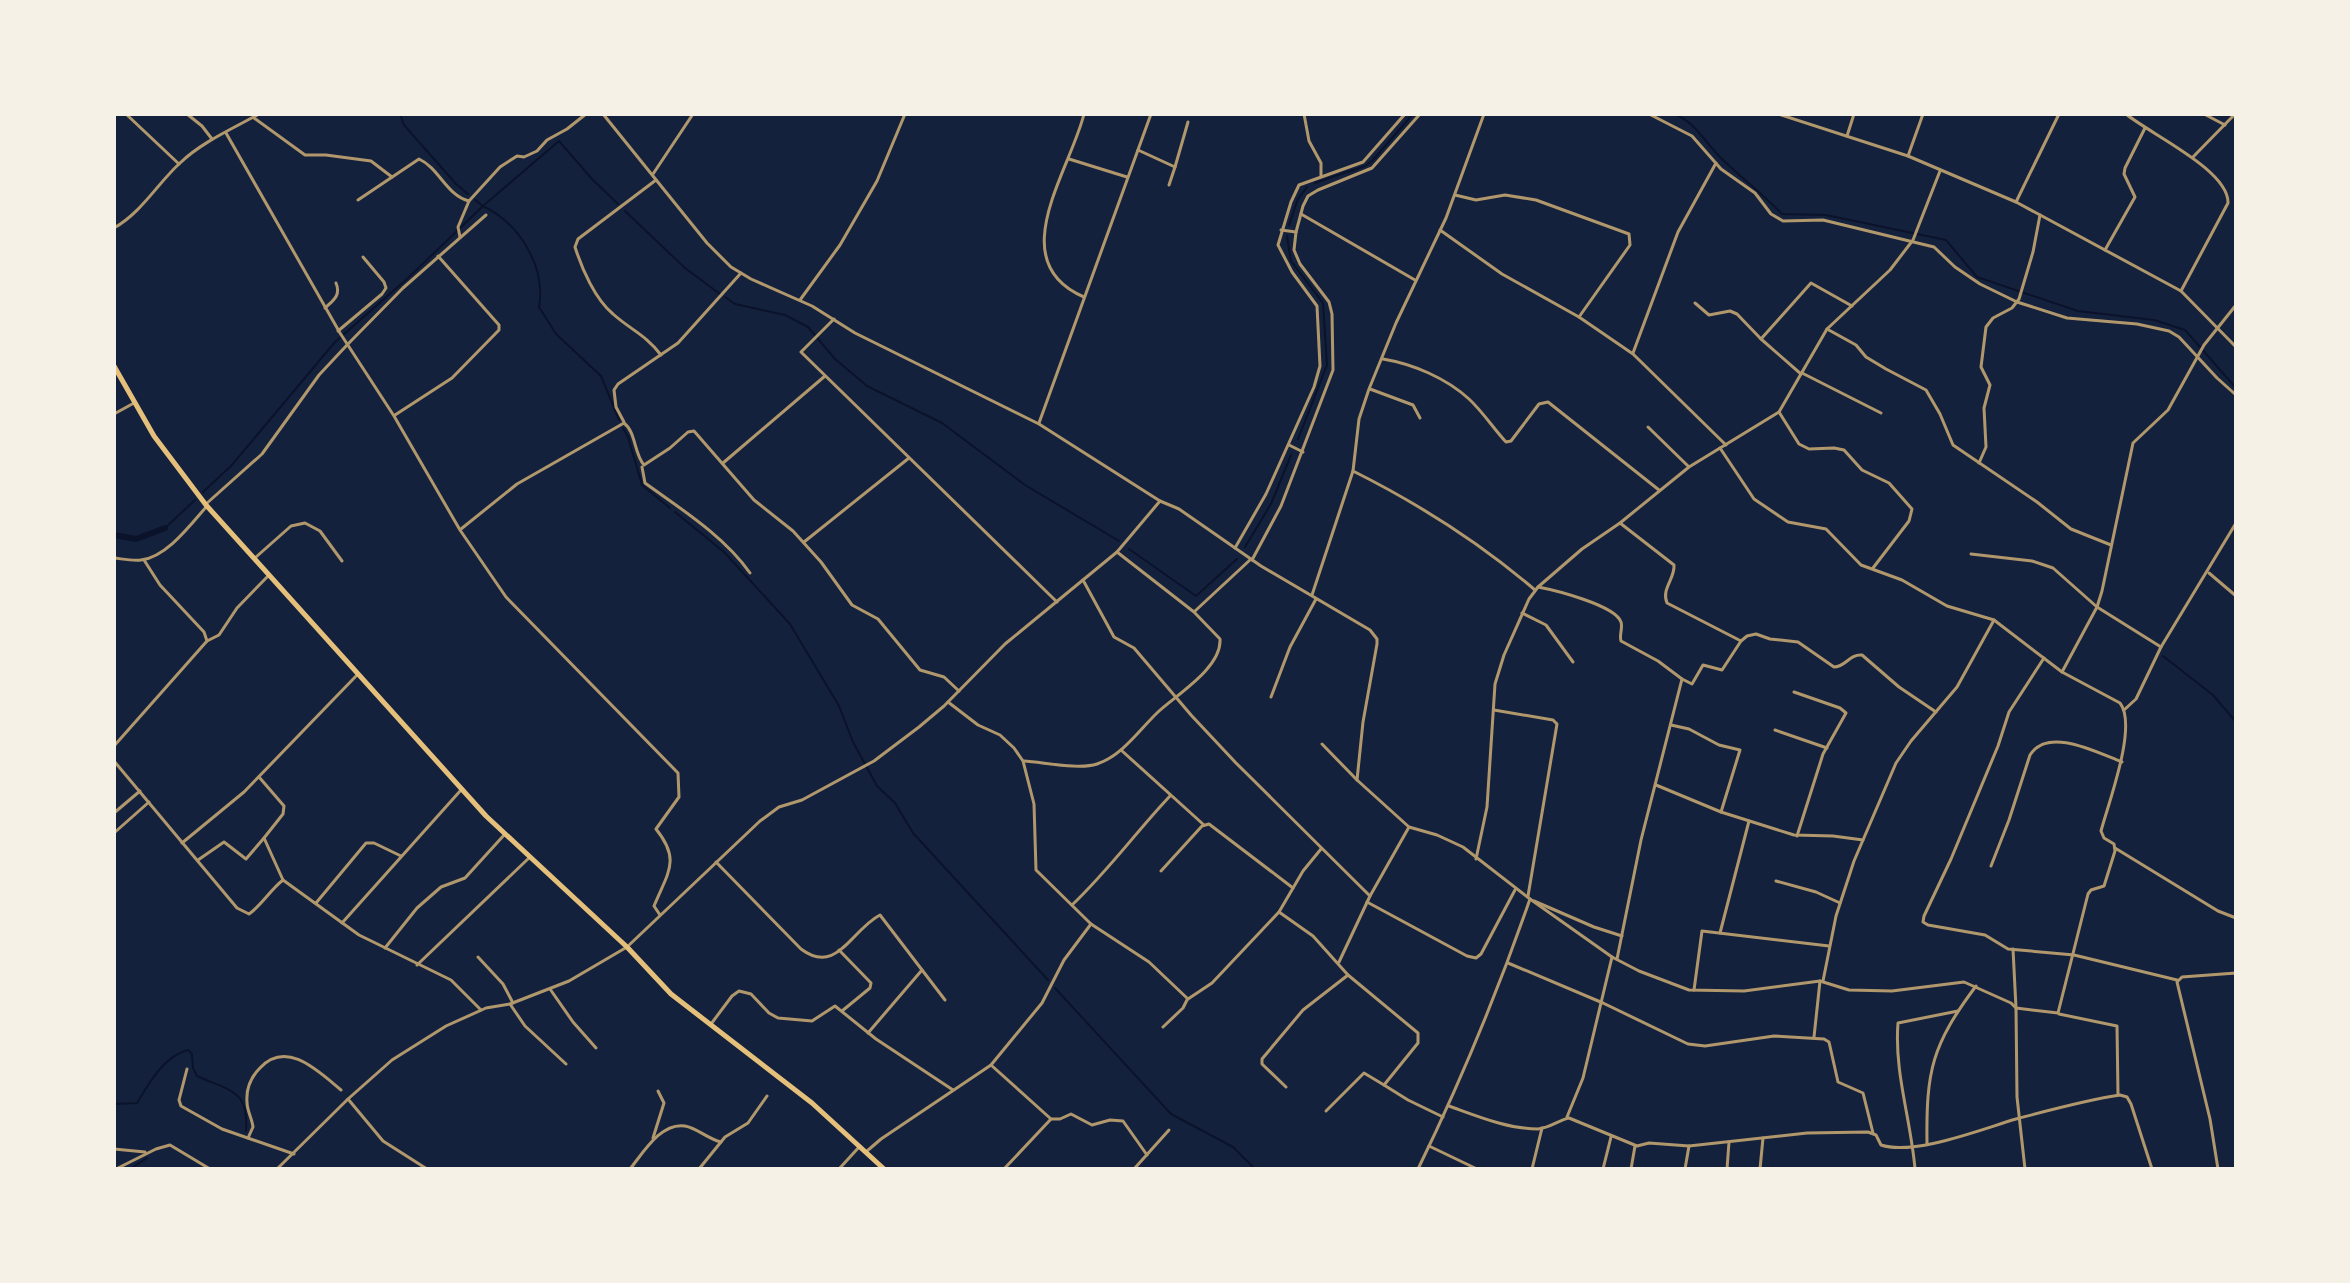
<svg xmlns="http://www.w3.org/2000/svg" width="2350" height="1283" font-family="'Roboto Condensed',sans-serif">
<style>
.lines{fill:none;stroke-linecap:round;stroke-linejoin:round}
.stream{stroke:#0b132b;stroke-width:2}
.canal{stroke:#0b132b;stroke-width:6}
.minor{stroke:#b1986c;stroke-width:3}
.tertiary{stroke:#b1986c;stroke-width:3}
.trunk{stroke:#e5c07b;stroke-width:5}
</style>
<rect width="100%" height="100%" fill="#14213d"/>
<g class="lines">
<g class="stream">
<polyline points="400,114 404,125 456,184 468,194"/>
<path d="M1674,114C1694,121 1705,142 1720,157C1740,177 1763,194 1782,214L1826,215L1946,240L1977,277L2078,311L2154,320L2185,330L2236,388"/>
<polyline points="1315,183 1365,166 1373,160 1413,114"/>
<polyline points="475,200 483,206 559,141 592,179 618,204"/>
<polyline points="625,211 685,268 720,294"/>
<polyline points="1289,225 1298,199 1307,187"/>
<polyline points="1287,236 1291,261 1323,303 1327,365 1298,439"/>
<polyline points="725,297 735,304 785,315 808,327 835,359 867,386 942,423 1025,485 1119,541"/>
<polyline points="623,428 628,437 642,485 670,508"/>
<path d="M203,492L231,466L335,342L408,278L483,206C520,224 546,267 539,307L556,334L601,376L619,420"/>
<polyline points="675,512 724,552 790,624 839,706 853,742 877,786 895,803 913,833 1048,980"/>
<polyline points="165,528 195,500"/>
<polyline points="1245,547 1271,504 1291,455"/>
<polyline points="1129,549 1196,596 1237,559"/>
<polyline points="2163,656 2213,695 2236,722"/>
<polyline points="1055,988 1171,1114 1233,1147 1255,1169"/>
<path d="M114,1104L137,1103C149,1083 165,1055 188,1050L192,1054L193,1068L197,1076C228,1091 249,1088 246,1131"/>
<polyline points="130,1169 147,1158"/>
</g>
<polyline class="canal" points="114,535 136,539 165,528"/>
<g class="minor">
<polyline points="126,114 179,164"/>
<polyline points="187,114 202,126 212,139"/>
<polyline points="603,114 707,243 731,267 751,279 812,306 855,333 1039,424 1160,501"/>
<polyline points="1304,114 1309,141 1321,163 1321,176"/>
<polyline points="1649,114 1692,136 1721,169 1755,193 1771,214 1783,221 1823,220 1934,247 1955,267 1980,284 2017,302 2067,318 2137,324 2169,331 2179,337 2217,378 2236,395"/>
<path d="M2126,114C2150,134 2229,170 2228,203L2181,291"/>
<polyline points="2204,114 2225,125"/>
<polyline points="254,118 305,155 326,155 371,161 392,177"/>
<path d="M226,133L340,333L394,416L460,530L506,597L678,773L679,797L656,829C681,860 668,872 654,906L660,915"/>
<polyline points="1847,136 1854,114"/>
<polyline points="1138,150 1175,167 1188,122"/>
<polyline points="1908,156 1923,114"/>
<polyline points="2193,157 2235,114"/>
<polyline points="1069,159 1127,177"/>
<polyline points="653,174 693,114"/>
<path d="M656,180L578,239L575,247C582,269 595,299 613,314C631,330 646,335 661,355"/>
<polyline points="1169,185 1175,167"/>
<polyline points="1455,195 1476,200 1505,195 1536,200 1629,234 1630,245 1579,317"/>
<path d="M358,200L419,159C439,168 447,196 469,201L500,167L517,156L524,157L537,151L547,140L567,129L586,114"/>
<polyline points="2016,202 2059,114"/>
<polyline points="1301,214 1415,280"/>
<path d="M114,228C142,212 157,184 180,163C202,142 232,129 259,114"/>
<polyline points="1281,230 1296,232"/>
<polyline points="1440,230 1502,274 1579,317 1633,354 1726,445"/>
<polyline points="460,237 458,227 469,201"/>
<polyline points="2105,250 2135,197 2124,174 2125,168 2145,128"/>
<path d="M1084,297C1002,262 1070,171 1084,114"/>
<polyline points="800,300 840,245 877,181 905,114"/>
<polyline points="1695,303 1709,315 1730,311 1737,314 1761,339 1801,374"/>
<path d="M325,308C334,300 341,295 336,283"/>
<polyline points="834,319 801,352 1057,602"/>
<polyline points="1827,329 1856,345 1866,357 1886,369 1926,390 1940,414 1953,445 2037,502 2071,529 2111,545"/>
<polyline points="338,331 382,294 386,288 384,282 363,257"/>
<polyline points="1761,339 1811,283 1852,306"/>
<polyline points="1633,353 1678,232 1716,163"/>
<path d="M1383,359C1413,364 1446,378 1469,399C1483,412 1493,428 1506,442L1511,441L1539,404L1548,402L1659,490"/>
<polyline points="1802,373 1881,413"/>
<polyline points="1370,389 1413,405 1420,418"/>
<polyline points="1779,412 1799,444 1809,449 1834,448 1844,450 1862,470 1889,483 1912,509 1909,521 1873,568"/>
<polyline points="114,414 134,403"/>
<polyline points="395,415 452,378 499,330 499,325 438,256"/>
<polyline points="624,422 616,407 614,390 618,384 678,343 741,273"/>
<polyline points="1039,423 1151,114"/>
<polyline points="1648,427 1688,466"/>
<polyline points="1289,445 1303,452"/>
<polyline points="1720,448 1754,499 1788,522 1826,529 1861,565 1902,580 1947,606 1994,620 1957,687 1911,741 1896,763 1854,861 1836,916 1823,981"/>
<polyline points="723,463 825,376"/>
<polyline points="1979,463 1986,447 1984,408 1990,385 1981,367 1986,327 1993,318 2012,308 2019,299 2033,252 2040,215"/>
<path d="M642,467L645,483C681,509 724,536 750,573"/>
<path d="M1353,471C1419,504 1479,542 1535,590"/>
<polyline points="206,504 262,454 319,375 347,345 403,288 486,215"/>
<path d="M1620,523L1674,565C1675,579 1661,589 1667,603L1741,641"/>
<path d="M461,529L517,484L624,423C636,432 634,454 644,465L670,448L688,432L694,431L754,500L793,531L821,562L852,605L878,619L920,670L944,677L959,691"/>
<polyline points="804,542 909,458"/>
<polyline points="1235,548 1266,494 1314,387 1320,366 1317,306 1292,272 1278,245 1291,202 1299,185 1363,162 1405,114"/>
<polyline points="1971,554 2032,561 2053,568 2097,607 2161,647"/>
<polyline points="256,557 291,526 305,523 320,531 342,561"/>
<path d="M114,558C123,559 132,561 141,560C167,557 191,524 207,506"/>
<polyline points="1252,560 1281,506 1333,370 1332,314 1329,302 1300,264 1294,250 1296,232 1303,206 1308,196 1318,190 1372,168 1420,114"/>
<polyline points="2209,573 2236,596"/>
<polyline points="1083,580 1114,637 1134,648 1191,715 1236,763 1370,896"/>
<path d="M1538,587C1554,590 1615,605 1621,622C1623,628 1619,635 1621,641L1658,661L1682,679L1641,840L1617,959"/>
<polyline points="1312,595 1353,471 1359,419 1369,389 1396,323 1446,218 1484,114"/>
<polyline points="1195,611 1251,559"/>
<polyline points="1522,613 1546,625 1573,662"/>
<path d="M1994,620L2062,672L2120,703C2138,726 2108,804 2101,831L2104,838L2114,844L2115,851L2104,886L2091,890L2088,894L2058,1013L2016,1008L2013,949"/>
<polyline points="207,641 219,635 237,608 269,575"/>
<polyline points="2044,658 2009,712 1998,746 1951,859 1924,916 1923,922 1928,925 1985,935 2008,949 2074,955 2177,980"/>
<polyline points="2062,672 2097,607 2102,591 2133,443 2168,410 2204,345 2236,305"/>
<path d="M1682,679L1692,684L1703,665L1722,670L1741,641L1747,636L1756,634L1770,639L1798,642L1834,667C1846,667 1849,654 1862,655L1899,687L1936,712"/>
<polyline points="1794,692 1840,708 1846,713 1823,754 1797,836"/>
<polyline points="1271,697 1290,647 1316,599"/>
<polyline points="948,702 978,725 1000,735 1014,748 1023,761 1034,804 1036,870 1091,924 1149,962 1188,999 1212,983 1279,912 1313,936 1348,975 1418,1033 1418,1043 1384,1085 1408,1100 1443,1117"/>
<polyline points="1494,710 1553,720 1557,724 1528,896"/>
<polyline points="2124,710 2136,699 2161,647 2236,523"/>
<polyline points="1671,725 1689,729 1719,745 1740,750 1721,812"/>
<polyline points="1775,730 1827,748"/>
<polyline points="1322,744 1357,780"/>
<polyline points="114,746 207,641 204,632 160,585 144,560"/>
<polyline points="1121,750 1204,825"/>
<path d="M114,761L237,908L249,914C263,904 270,890 283,880L359,935L451,980L481,1010"/>
<path d="M1024,761C1043,762 1079,770 1097,764C1123,755 1139,730 1158,712C1176,695 1222,668 1220,639L1194,612L1117,552"/>
<polyline points="259,777 284,806 283,814 264,838 283,880"/>
<polyline points="1656,785 1721,812 1794,835 1833,836 1863,840"/>
<polyline points="114,813 140,791"/>
<polyline points="114,833 149,802"/>
<polyline points="182,843 244,792 358,674"/>
<polyline points="2115,848 2218,911 2236,918"/>
<polyline points="1476,859 1487,807 1495,684 1504,655 1529,599 1538,587 1582,549 1620,523 1689,467 1779,412 1827,329 1890,270 1913,240 1940,171"/>
<polyline points="198,860 224,842 246,859 264,838"/>
<path d="M716,862L801,949C837,976 851,930 880,915L945,1000"/>
<path d="M1991,866L2009,820L2030,755C2048,726 2098,753 2122,762"/>
<polyline points="1161,871 1202,826 1209,824 1293,888"/>
<polyline points="1776,881 1816,892 1840,903"/>
<polyline points="1530,899 1612,957 1639,971 1689,990 1744,991 1820,981 1849,990 1892,991 1964,982 2011,1003 2016,1008 2017,1097 2025,1169"/>
<polyline points="1534,901 1594,927 1622,936"/>
<polyline points="1367,902 1467,956 1476,958 1481,954 1515,890"/>
<polyline points="316,903 366,843 374,843 401,856"/>
<path d="M1072,905C1108,871 1136,832 1170,796"/>
<polyline points="1279,912 1303,871 1321,849"/>
<polyline points="342,923 461,790"/>
<polyline points="1720,933 1749,821"/>
<polyline points="385,948 417,908 441,887 465,878 505,834"/>
<polyline points="839,950 871,983 870,988 842,1011"/>
<polyline points="478,957 503,984 513,1003"/>
<polyline points="1339,962 1370,896 1409,827"/>
<polyline points="1508,963 1603,1003 1688,1044 1705,1046 1774,1036 1824,1039 1829,1042 1838,1082 1863,1093 1873,1133"/>
<polyline points="417,965 530,857"/>
<polyline points="550,989 573,1022 596,1048"/>
<polyline points="1694,990 1702,931 1829,946"/>
<polyline points="510,1004 525,1026 566,1064"/>
<polyline points="2059,1014 2117,1026 2118,1095"/>
<polyline points="711,1024 732,996 739,991 751,994 769,1013 778,1018 812,1021 835,1006 876,1039 953,1090"/>
<polyline points="1163,1027 1183,1008 1187,1000"/>
<polyline points="868,1033 922,970"/>
<polyline points="1814,1037 1820,981"/>
<polyline points="991,1065 1051,1119 1060,1119 1071,1114 1092,1125 1110,1120 1123,1121 1147,1155"/>
<polyline points="187,1069 179,1100 181,1106 222,1129 294,1154"/>
<polyline points="1286,1087 1262,1064 1262,1059 1303,1010 1348,975"/>
<path d="M1449,1106C1477,1116 1508,1129 1538,1129C1550,1128 1559,1120 1569,1118L1637,1146L1649,1143L1689,1146L1807,1133L1868,1132L1876,1135L1881,1145C1914,1156 1982,1129 2016,1119C2050,1110 2086,1100 2120,1095L2127,1097L2131,1104L2152,1169"/>
<polyline points="1326,1111 1364,1073 1384,1085"/>
<polyline points="1567,1117 1583,1078 1612,957"/>
<path d="M248,1138L253,1127C252,1118 247,1111 247,1102C246,1089 251,1077 260,1068C287,1039 319,1072 341,1090"/>
<polyline points="653,1138 664,1103 658,1091"/>
<path d="M1927,1144C1926,1070 1932,1045 1976,986"/>
<polyline points="1429,1146 1477,1169"/>
<polyline points="114,1149 145,1152"/>
<polyline points="867,1151 881,1139 991,1065 1042,1003 1064,960 1091,924"/>
<polyline points="116,1169 156,1149 170,1145 210,1169"/>
<polyline points="277,1169 348,1099"/>
<path d="M630,1169C643,1153 661,1122 685,1126C697,1128 708,1139 721,1142"/>
<polyline points="699,1169 725,1137 748,1123 767,1096"/>
<polyline points="839,1169 860,1146"/>
<polyline points="1004,1169 1051,1119"/>
<polyline points="1134,1169 1169,1130"/>
<polyline points="1532,1169 1542,1128"/>
<polyline points="1603,1169 1611,1137"/>
<polyline points="1631,1169 1635,1146"/>
<polyline points="1685,1169 1689,1146"/>
<polyline points="1727,1169 1729,1142"/>
<polyline points="1760,1169 1763,1138"/>
<path d="M1915,1169C1911,1120 1894,1072 1898,1023L1958,1011"/>
<polyline points="2218,1169 2210,1119 2177,982 2182,977 2236,973"/>
</g>
<g class="tertiary">
<polyline points="1778,114 1908,156 2016,202 2181,291 2236,347"/>
<path d="M427,1169L383,1141L348,1099L392,1060L446,1026L486,1008L510,1004L569,981L627,947L760,821L779,807L802,800L874,761L919,727L944,706L1005,644L1117,552L1160,501L1179,509L1261,566L1370,630L1377,639V644L1363,722L1357,780L1409,827L1437,835L1463,847L1530,899C1498,991 1461,1081 1418,1169"/>
</g>
<polyline class="trunk" points="114,366 154,436 206,505 486,816 627,947 671,994 812,1103 884,1169"/>
</g>
<rect width="2350" height="1283" fill="none" stroke="#f6f1e7" stroke-width="232"/>
</svg>
